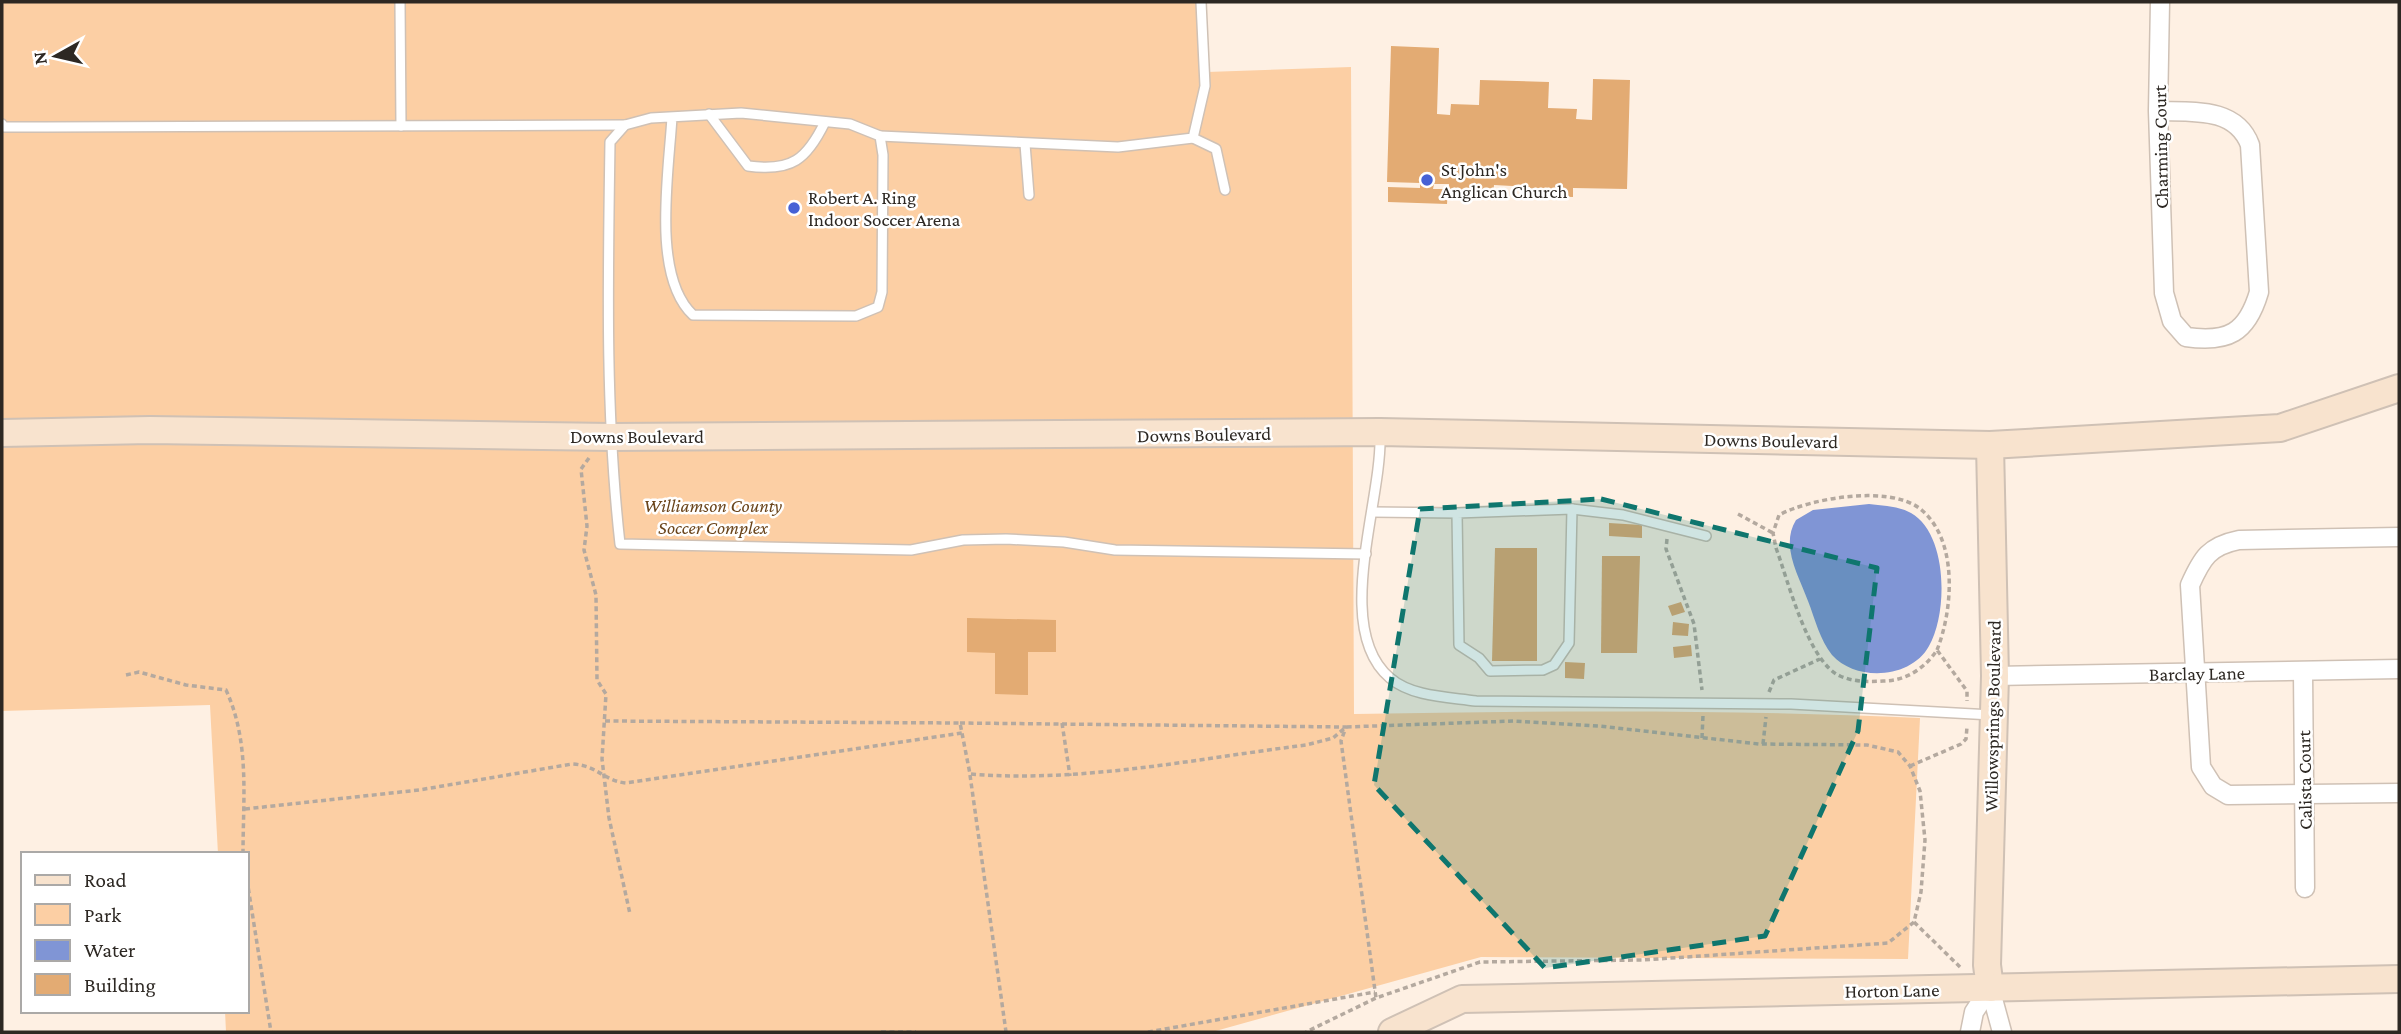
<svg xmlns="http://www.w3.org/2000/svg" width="2401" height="1034" font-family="'Crimson Pro',serif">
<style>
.green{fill:#fccfa4}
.water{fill:#8095d5}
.building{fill:#e3ab73}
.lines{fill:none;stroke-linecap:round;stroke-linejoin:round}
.lane-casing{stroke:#cfc1b5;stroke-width:12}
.street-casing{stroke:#cfc1b5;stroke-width:21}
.secondary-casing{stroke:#cfc1b5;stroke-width:30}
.path{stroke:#b4a99f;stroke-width:3.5;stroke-dasharray:5 3.5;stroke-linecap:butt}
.lane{stroke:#fff;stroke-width:9}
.street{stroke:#fff;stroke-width:18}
.secondary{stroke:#f8e3ce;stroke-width:26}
.marked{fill:#0f766e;fill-opacity:0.2;stroke:#0f766e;stroke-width:5;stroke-dasharray:14 9;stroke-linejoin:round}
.poi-dot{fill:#4661d5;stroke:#fff;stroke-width:2.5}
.labels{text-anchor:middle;stroke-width:5;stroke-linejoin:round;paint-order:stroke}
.street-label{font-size:19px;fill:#2d2823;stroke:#fff}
.poi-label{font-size:19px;fill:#2d2823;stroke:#fff;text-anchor:start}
.park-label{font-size:19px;font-style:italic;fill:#6a441a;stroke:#fff}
</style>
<rect width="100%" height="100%" fill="#fef0e3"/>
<path class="green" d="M2,2H1205L1207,72L1351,67L1354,714C1543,711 1731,709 1920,718L1908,959L1481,957L1212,1032H226L225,1011H247V854H218L210,705L2,711Z"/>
<path class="water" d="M1869,504C1883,506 1899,506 1911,513C1948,534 1948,613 1929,646C1911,679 1856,682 1832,655C1820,640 1815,619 1808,601C1799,576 1780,546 1796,520L1813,510Z"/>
<g class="building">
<polygon points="1391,46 1439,48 1437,114 1450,115 1451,104 1479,105 1480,80 1549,82 1548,108 1577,109 1576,119 1592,120 1593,79 1630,80 1627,189 1573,188 1573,197 1530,196 1530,187 1494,185 1493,195 1449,193 1449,184 1434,184 1433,189 1448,189 1447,204 1388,202 1388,187 1420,188 1420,183 1387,182"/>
<polygon points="1609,523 1642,525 1642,538 1609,536"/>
<polygon points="1495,548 1537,548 1537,661 1492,661"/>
<polygon points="1602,556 1640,556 1637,653 1601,653"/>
<polygon points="1681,602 1685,612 1672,616 1668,606"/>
<polygon points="967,618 1056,620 1056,652 1028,652 1028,695 995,694 995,653 967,652"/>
<polygon points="1673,622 1689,624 1688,636 1672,635"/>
<polygon points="1691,645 1692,656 1674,658 1673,647"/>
<polygon points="1565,662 1585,663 1584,679 1565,678"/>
</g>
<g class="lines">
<defs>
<g id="lane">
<polyline points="400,2 401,126"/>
<path d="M709,114L748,166C792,172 807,159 825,122"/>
<path d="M672,117C669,171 651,276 693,315L856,316L878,307L882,292L883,155L880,136L850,124L741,113L651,118L625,125L610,142C608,276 605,410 620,544L911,550L963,540L1006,539L1064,542L1115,550L1366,554"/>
<polyline points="2,124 4,127 46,127 625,125"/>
<polyline points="880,136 1118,147 1193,138 1205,86 1201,2"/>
<polyline points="1193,138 1216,149 1225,190"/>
<polyline points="1025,144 1029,195"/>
<path d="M1380,436C1382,502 1332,629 1390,678C1412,697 1449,697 1476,701L1791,704L1992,715"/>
<polyline points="1572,509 1623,515 1706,536"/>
<polyline points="1372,512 1457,513 1459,645 1479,658 1490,671 1543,670 1554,665 1569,643 1572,509 1457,513"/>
</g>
<g id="street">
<path d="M2158,111C2193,112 2236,107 2250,145L2259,292C2247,333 2228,343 2186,337L2172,321L2164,293L2158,111L2160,2"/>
<path d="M2399,537L2239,540C2209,546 2202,558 2190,585L2201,767L2213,786L2228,795L2399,793"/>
<polyline points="2303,672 2305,888"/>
<polyline points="1995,676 2399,669"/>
<polyline points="1990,988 2002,1032"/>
<polyline points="1970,1032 1974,1012 1990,988"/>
</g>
<g id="secondary">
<polyline points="2,433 150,430 611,437 1380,432 1990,445 2280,428 2399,388"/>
<polyline points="1990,445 1995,676 1987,965 1990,988"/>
<polyline points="1392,1032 1462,999 2399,979"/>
</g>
</defs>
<use href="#lane" class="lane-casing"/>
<use href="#street" class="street-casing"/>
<use href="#secondary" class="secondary-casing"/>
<g class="path">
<polyline points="589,458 581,469 587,526 584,550 596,595 597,680 606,694 602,759 609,818 630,914"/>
<polyline points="1738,514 1773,533"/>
<polyline points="1667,539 1666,549 1694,624 1702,690"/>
<path d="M1937,650C1953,610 1959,538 1919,508C1888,485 1811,498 1779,515L1773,533L1776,548C1788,580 1808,662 1840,676C1854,682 1868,682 1883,681C1906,681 1925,668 1937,650L1967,691V701"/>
<path d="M126,675L139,672L186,685L226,690C250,742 243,798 243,854"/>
<polyline points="1769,692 1774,680 1820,659"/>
<path d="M605,721L960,723L970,774C1083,783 1194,759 1306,745L1333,738L1346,727L1514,721L1599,726L1759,744L1867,745L1898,752L1910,766L1920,791L1925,840L1921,892L1914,922L1888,943L1643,960L1480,962L1376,998L1306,1032"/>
<polyline points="960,723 1346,727 1341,741 1376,998"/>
<polyline points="1062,723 1070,776"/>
<polyline points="1702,738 1703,715"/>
<polyline points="1763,744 1766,717"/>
<polyline points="1910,766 1961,744 1966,739 1967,727"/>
<polyline points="970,775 1006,1032"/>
<path d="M245,809L419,790L572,764C597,765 604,781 626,783L962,733"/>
<polyline points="247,880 271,1032"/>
<polyline points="1914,922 1960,967"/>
<polyline points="881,1032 916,1032"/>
<polyline points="1148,1032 1375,992"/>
</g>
<use href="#lane" class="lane"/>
<use href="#street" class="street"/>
<use href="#secondary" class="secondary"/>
</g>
<path class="marked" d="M1601,499L1877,568L1858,731L1765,936L1545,968L1374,785L1420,509Z"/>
<g class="poi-dot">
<circle cx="1427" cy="180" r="7"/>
<circle cx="794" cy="208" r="7"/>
</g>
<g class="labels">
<g class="street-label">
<text transform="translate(2160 147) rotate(-91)" y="7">Charming Court</text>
<text transform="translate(1204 434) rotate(-1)" y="7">Downs Boulevard</text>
<text x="637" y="443">Downs Boulevard</text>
<text transform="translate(1771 440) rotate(1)" y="7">Downs Boulevard</text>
<text transform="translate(2197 673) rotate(-1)" y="7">Barclay Lane</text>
<text transform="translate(1992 716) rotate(-89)" y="7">Willowsprings Boulevard</text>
<text transform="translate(2304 780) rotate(-91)" y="7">Calista Court</text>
<text transform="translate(1892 990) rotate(-1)" y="7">Horton Lane</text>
</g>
<g class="poi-label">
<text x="1441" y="176">St John's<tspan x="1441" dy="22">Anglican Church</tspan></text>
<text x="808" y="204">Robert A. Ring<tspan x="808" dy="22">Indoor Soccer Arena</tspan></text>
</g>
<g class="park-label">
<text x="713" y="512">Williamson County<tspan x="713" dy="22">Soccer Complex</tspan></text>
</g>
</g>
<rect width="2401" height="1034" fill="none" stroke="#2d2823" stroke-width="7"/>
<rect x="21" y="852" width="228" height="161" fill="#ffffff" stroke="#aba9a7" stroke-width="2"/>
<rect x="35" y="875" width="35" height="10" fill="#f8e3ce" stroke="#aba9a7" stroke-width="2"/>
<text x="84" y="887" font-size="21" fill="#2d2823">Road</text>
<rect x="35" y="904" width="35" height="21" fill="#fccfa4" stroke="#aba9a7" stroke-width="2"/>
<text x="84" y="922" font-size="21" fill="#2d2823">Park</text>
<rect x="35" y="940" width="35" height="21" fill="#8095d5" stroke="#aba9a7" stroke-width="2"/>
<text x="84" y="957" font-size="21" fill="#2d2823">Water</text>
<rect x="35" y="974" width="35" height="21" fill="#e3ab73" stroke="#aba9a7" stroke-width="2"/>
<text x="84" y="992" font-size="21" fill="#2d2823">Building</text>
<g transform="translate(56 56) rotate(262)" stroke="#ffffff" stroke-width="5" paint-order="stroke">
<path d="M0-5L12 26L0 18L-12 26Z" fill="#2d2823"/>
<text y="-10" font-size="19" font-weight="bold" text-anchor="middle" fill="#2d2823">N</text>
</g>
</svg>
